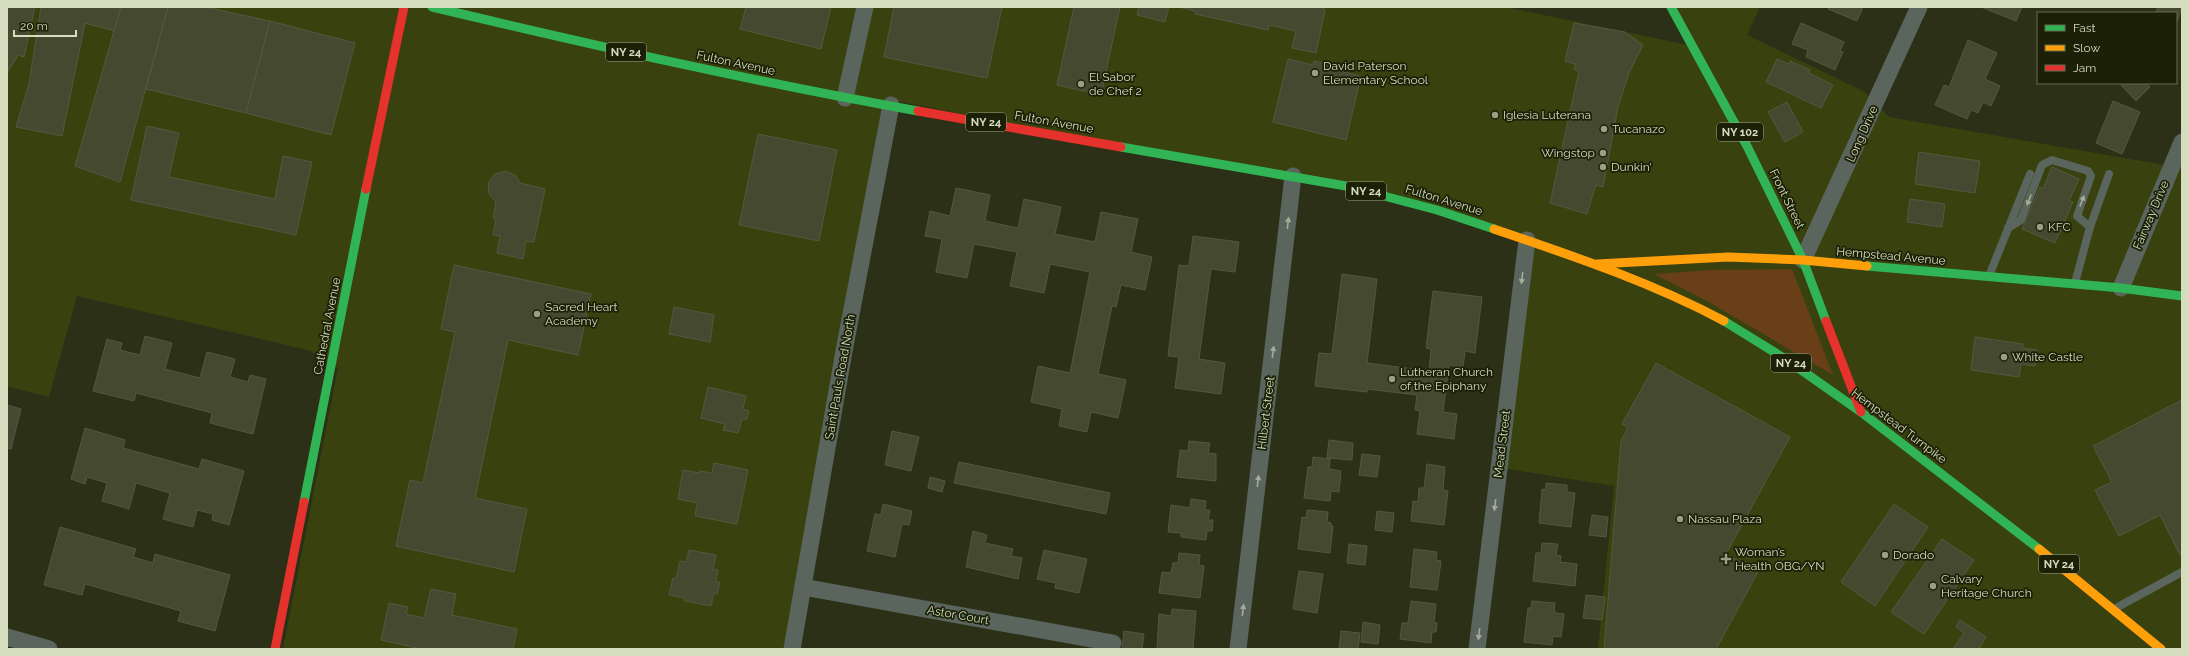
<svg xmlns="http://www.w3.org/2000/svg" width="2189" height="656" font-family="Raleway,sans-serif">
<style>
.built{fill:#39420e}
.green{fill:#683f16}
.building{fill:#454930;stroke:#545841}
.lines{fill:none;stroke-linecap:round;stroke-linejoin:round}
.lane{stroke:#5a655e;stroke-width:8}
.street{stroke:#5a655e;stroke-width:17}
.fast{stroke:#30b455;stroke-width:9}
.slow{stroke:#ff9f0a;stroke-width:9}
.jam{stroke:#e5322d;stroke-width:9}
.oneway{fill:#a4ad98}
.poi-dot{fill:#9aa083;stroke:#1b2007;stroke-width:1.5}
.labels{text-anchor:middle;stroke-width:3.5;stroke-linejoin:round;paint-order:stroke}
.shield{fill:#1b2007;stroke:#9da487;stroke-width:1}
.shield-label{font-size:11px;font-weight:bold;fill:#d5ddbe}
.street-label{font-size:12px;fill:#d5ddbe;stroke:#1b2007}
.poi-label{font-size:12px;fill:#d5ddbe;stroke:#1b2007;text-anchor:start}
</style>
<rect width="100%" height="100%" fill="#2c3016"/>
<polygon class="built" points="7,7 1505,7 1688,45 1669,7 1760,7 1747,35 1865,92 1889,117 2182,168 2182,649 1598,649 1614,486 1496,467 1526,238 1437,209 892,100 788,649 283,649 338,368 308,350 77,296 49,397 7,386"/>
<polygon class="green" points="1792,269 1833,375 1707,301 1654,274 1711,270"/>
<g class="building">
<polygon points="7,7 35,7 24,57 18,55 7,73"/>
<polygon points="41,7 121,7 115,31 85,23 62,136 16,127 29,84"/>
<polygon points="121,7 168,7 120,182 75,166"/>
<polygon points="168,7 205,7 270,21 246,113 146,89"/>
<polygon points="746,7 831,7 821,49 740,29"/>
<polygon points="894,7 1002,7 987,78 884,57"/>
<polygon points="1074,7 1120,7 1101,95 1057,85"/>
<polygon points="1139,7 1169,7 1165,22 1137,15"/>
<polygon points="1179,7 1323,7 1323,9 1325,10 1316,53 1292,48 1296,31 1269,25 1268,30 1195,14 1195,11"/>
<polygon points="1829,7 1863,7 1857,21 1828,9"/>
<polygon points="1981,7 2022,7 2016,21"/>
<polygon points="2158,7 2182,7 2176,25 2176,13 2156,13"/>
<polygon points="270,21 355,43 331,135 246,113"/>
<polygon points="1574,23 1625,32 1643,45 1629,73 1618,107 1603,187 1596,185 1587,214 1550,203 1579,71 1574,69 1575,64 1565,61"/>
<polygon points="1801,23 1844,42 1840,51 1843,52 1835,70 1806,57 1808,50 1792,44"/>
<polygon points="1968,40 1997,53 1985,79 2000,86 1991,106 1983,102 1978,113 1971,110 1967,119 1935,105 1944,85 1949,87"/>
<polygon points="1288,59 1313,65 1314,61 1335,66 1335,70 1361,76 1346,140 1273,122"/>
<polygon points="1777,59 1789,64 1790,61 1810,70 1809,73 1833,85 1821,108 1766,82"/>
<polygon points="2122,83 2146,83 2150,87 2136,101 2121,85"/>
<polygon points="2113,101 2140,112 2122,154 2096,143"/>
<polygon points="1787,102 1803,132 1785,142 1768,112"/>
<polygon points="147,126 179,133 169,177 275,199 283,156 312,162 296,235 131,200"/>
<polygon points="758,134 837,150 819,241 739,225"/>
<polygon points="1919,152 1980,161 1975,193 1915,184"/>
<polygon points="2052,167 2079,179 2069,201 2073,202 2055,243 2022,229 2040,187 2043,189"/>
<polygon points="506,171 516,176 520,183 545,189 534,242 526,241 523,259 497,253 500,236 493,235 496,219 493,218 496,202 489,194 488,183 495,174"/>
<polygon points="956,188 990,195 985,221 1018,228 1024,199 1061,207 1055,234 1095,242 1101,212 1138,219 1131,252 1152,257 1145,290 1121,285 1116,307 1112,306 1098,374 1126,380 1118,418 1091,412 1087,432 1059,426 1062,409 1031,402 1038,366 1070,373 1090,272 1050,264 1044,293 1010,286 1017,252 974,244 967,278 936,272 942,239 925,236 930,211 950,216"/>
<polygon points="1910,199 1945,204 1942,227 1907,222"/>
<polygon points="1193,236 1239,242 1235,272 1211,269 1199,359 1225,363 1221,394 1175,388 1179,357 1168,356 1179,265 1189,266"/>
<polygon points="454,265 591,294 578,355 508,340 475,498 527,509 514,572 396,546 410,480 423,483 455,332 441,329"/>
<polygon points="1342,274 1377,279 1367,363 1429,371 1431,349 1426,348 1433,291 1482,297 1475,353 1465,351 1463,367 1449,365 1443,412 1457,414 1454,439 1417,434 1420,411 1415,410 1417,395 1367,389 1367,392 1315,386 1319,353 1332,354"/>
<polygon points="674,307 714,315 710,342 669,334"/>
<polygon points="145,336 172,343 165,369 200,378 207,352 235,359 230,377 248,382 250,375 266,379 253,434 210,423 212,413 136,393 134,401 93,391 107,339 122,343 120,350 140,355"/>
<polygon points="1975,337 2023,344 2023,348 2037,350 2035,366 2021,364 2019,377 1971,370"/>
<polygon points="1656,363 1790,437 1726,554 1758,572 1716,649 1604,649 1621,441 1628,427 1622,424"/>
<polygon points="708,387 746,396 743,409 749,411 747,419 742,419 738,433 723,430 725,424 701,418"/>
<polygon points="2182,400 2182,554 2180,555 2160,515 2119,536 2095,490 2112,482 2093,446"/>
<polygon points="7,405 21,409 11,449 7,448"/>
<polygon points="85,428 125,440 123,448 199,469 202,459 244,471 229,525 212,520 213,514 197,510 193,527 163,519 170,493 136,483 129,509 102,501 107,483 87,477 85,484 71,479"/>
<polygon points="892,431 919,437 911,471 885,465"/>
<polygon points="1329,440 1353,443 1352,460 1327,458"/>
<polygon points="1189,441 1210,443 1208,453 1216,454 1216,481 1177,477 1180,450 1188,451"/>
<polygon points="1362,454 1380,456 1377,477 1359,475"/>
<polygon points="1313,457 1330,459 1329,469 1341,471 1339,492 1331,491 1330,501 1304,498 1308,467 1312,467"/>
<polygon points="959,462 1110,493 1106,514 954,483"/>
<polygon points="714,463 748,470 737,524 695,516 697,503 678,499 683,470 699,473 700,471 712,473"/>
<polygon points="1427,464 1445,467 1443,490 1448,491 1444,525 1411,521 1413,501 1418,502 1419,488 1424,488"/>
<polygon points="930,477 945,481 942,492 928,488"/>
<polygon points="1546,483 1567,485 1567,492 1575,493 1571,527 1539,523 1542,489 1546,490"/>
<polygon points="1191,499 1206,501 1205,510 1210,510 1208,520 1213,520 1212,531 1207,531 1206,540 1181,537 1181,533 1168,532 1171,505 1190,508"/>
<polygon points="883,504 912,511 909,525 902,524 895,557 867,551 875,514 881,515"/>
<polygon points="1894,504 1928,527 1875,606 1841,582"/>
<polygon points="1307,510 1328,512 1327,522 1331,523 1331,526 1333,526 1330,553 1298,549 1302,517 1306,518"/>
<polygon points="1377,511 1394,513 1392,532 1375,530"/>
<polygon points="1592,515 1608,517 1606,537 1589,535"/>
<polygon points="60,527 136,549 133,557 153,563 155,554 230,575 215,631 178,621 181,611 85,584 82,595 44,585"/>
<polygon points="973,531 987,535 985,543 1013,549 1011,556 1022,558 1018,579 966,567"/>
<polygon points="1942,539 1974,560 1924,634 1891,612"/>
<polygon points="1542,543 1558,544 1556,555 1561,556 1560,562 1577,564 1575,586 1533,581 1536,553 1541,553"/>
<polygon points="1349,544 1367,546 1365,565 1347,563"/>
<polygon points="1414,549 1437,552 1436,560 1441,561 1437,590 1410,587"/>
<polygon points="689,550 716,555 713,569 718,570 716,582 720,582 717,594 714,593 711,606 685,601 685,598 669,595 673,578 676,579 680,561 686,562"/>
<polygon points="1044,550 1087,559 1079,593 1055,588 1056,583 1037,579"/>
<polygon points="1179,553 1200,555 1199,565 1204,566 1200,598 1159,593 1162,572 1171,573 1173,563 1178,563"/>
<polygon points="1299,571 1323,574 1317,613 1293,609"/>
<polygon points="431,589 456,594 452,615 517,629 513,649 421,649 381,640 389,603 408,607 406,614 424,618"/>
<polygon points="1586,595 1605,597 1602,620 1583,618"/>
<polygon points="1411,601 1436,604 1434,622 1437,623 1436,632 1432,632 1431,643 1400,639 1402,623 1408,623"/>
<polygon points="1532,601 1555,603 1554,611 1556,613 1564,614 1561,637 1553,636 1552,645 1524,642 1528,608 1531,608"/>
<polygon points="1172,609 1196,611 1193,649 1157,649 1159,614 1171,616"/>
<polygon points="1960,620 1986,637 1979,649 1953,649 1964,633 1956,627"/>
<polygon points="1363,622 1380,625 1378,644 1361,642"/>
<polygon points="1124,631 1144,634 1142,649 1122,649"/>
<polygon points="1341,631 1360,633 1358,649 1339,649"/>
</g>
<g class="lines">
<g class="lane">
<polyline points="2008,228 2021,220 2042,165 2052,160 2088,171 2091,176 2077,216 2090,227"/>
<polyline points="1989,276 2030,174"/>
<polyline points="2075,283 2090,227 2109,174"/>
<polyline points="2114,609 2182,572"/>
</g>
<g class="street">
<polyline points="845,98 865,7"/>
<polyline points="1803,260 1919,7"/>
<polyline points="2121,288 2182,142"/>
<polyline points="803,587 1113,643"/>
<polyline points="7,637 49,649"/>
<polyline points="792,649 844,351 891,105"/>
<polyline points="1238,649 1293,176"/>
<polyline points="1477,649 1527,240"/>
</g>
<g class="fast">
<path d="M432,7C593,45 755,82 918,111"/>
<polyline points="1671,7 1747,146 1803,260 1826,321"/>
<polyline points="1121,147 1346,186 1437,210 1494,229"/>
<polyline points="1867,266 2121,288 2182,296"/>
<polyline points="1724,321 1787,360 1861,412 2039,549"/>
<polyline points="304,502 366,189"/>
</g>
<g class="slow">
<path d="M1494,229C1573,256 1651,282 1724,321"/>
<polyline points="1597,264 1728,257 1803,260 1867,266"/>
<polyline points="2039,549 2161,649"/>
</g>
<g class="jam">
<polyline points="918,111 1121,147"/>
<polyline points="366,189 404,7"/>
<polyline points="1826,321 1861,412"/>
<polyline points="275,649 304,502"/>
</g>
</g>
<defs><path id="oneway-solid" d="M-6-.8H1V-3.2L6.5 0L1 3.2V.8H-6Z"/></defs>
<g class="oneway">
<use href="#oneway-solid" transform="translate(2029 200) rotate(111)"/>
<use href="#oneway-solid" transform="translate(2082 201) rotate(-69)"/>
<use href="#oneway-solid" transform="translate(1288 223) rotate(-83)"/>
<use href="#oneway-solid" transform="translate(1522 278) rotate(97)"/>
<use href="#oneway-solid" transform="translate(1273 352) rotate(-83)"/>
<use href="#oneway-solid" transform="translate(1258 481) rotate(-83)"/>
<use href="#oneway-solid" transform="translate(1495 505) rotate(97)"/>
<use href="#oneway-solid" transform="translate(1243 610) rotate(-83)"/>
<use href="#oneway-solid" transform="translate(1479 634) rotate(97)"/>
</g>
<g class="poi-dot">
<circle cx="1315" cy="73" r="4"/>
<circle cx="1081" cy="84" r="4"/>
<circle cx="1495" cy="115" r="4"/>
<circle cx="1604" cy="129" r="4"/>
<circle cx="1603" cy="153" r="4"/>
<circle cx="1603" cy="167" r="4"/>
<circle cx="2040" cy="227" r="4"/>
<circle cx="537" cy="314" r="4"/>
<circle cx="2004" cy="357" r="4"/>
<circle cx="1392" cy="379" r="4"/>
<circle cx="1680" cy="519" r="4"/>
<circle cx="1885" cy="555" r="4"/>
<path d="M1724 553h4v4h4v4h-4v4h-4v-4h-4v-4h4z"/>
<circle cx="1933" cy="586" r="4"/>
</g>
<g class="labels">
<g class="shield">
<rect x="606" y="43" width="40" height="18" rx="3"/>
<rect x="966" y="113" width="40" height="18" rx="3"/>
<rect x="1717" y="123" width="46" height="18" rx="3"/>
<rect x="1346" y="182" width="40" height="18" rx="3"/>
<rect x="1771" y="354" width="40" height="18" rx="3"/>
<rect x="2039" y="555" width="40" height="18" rx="3"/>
</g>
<g class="shield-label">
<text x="626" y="56">NY 24</text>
<text x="986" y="126">NY 24</text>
<text x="1740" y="136">NY 102</text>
<text x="1366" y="195">NY 24</text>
<text x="1791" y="367">NY 24</text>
<text x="2059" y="568">NY 24</text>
</g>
<g class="street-label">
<text transform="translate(736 63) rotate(12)" y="4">Fulton Avenue</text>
<text transform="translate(1054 122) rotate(10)" y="4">Fulton Avenue</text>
<text transform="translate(1862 134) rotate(-66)" y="4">Long Drive</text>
<text transform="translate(1787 199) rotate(64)" y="4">Front Street</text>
<text transform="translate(1444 200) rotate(17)" y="4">Fulton Avenue</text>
<text transform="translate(2151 215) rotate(-67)" y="4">Fairway Drive</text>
<text transform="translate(1891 256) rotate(5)" y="4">Hempstead Avenue</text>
<text transform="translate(327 326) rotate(-79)" y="4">Cathedral Avenue</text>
<text transform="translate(840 377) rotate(-80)" y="4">Saint Pauls Road North</text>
<text transform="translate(1266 413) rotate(-83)" y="4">Hilbert Street</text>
<text transform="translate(1899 426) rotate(37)" y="4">Hempstead Turnpike</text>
<text transform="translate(1502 444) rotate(-83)" y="4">Mead Street</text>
<text transform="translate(958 615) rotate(10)" y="4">Astor Court</text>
</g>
<g class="poi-label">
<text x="1323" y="70">David Paterson<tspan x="1323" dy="14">Elementary School</tspan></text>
<text x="1089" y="81">El Sabor<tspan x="1089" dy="14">de Chef 2</tspan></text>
<text x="1503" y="119">Iglesia Luterana</text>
<text x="1612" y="133">Tucanazo</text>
<text x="1595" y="157" text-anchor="end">Wingstop</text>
<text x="1611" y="171">Dunkin'</text>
<text x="2048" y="231">KFC</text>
<text x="545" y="311">Sacred Heart<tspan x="545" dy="14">Academy</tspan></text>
<text x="2012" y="361">White Castle</text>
<text x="1400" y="376">Lutheran Church<tspan x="1400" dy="14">of the Epiphany</tspan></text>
<text x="1688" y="523">Nassau Plaza</text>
<text x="1735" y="556">Woman’s<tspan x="1735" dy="14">Health OBG/YN</tspan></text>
<text x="1893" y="559">Dorado</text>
<text x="1941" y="583">Calvary<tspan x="1941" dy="14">Heritage Church</tspan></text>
</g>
</g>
<rect width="2189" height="656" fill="none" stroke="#d5ddbe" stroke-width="16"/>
<rect x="2037" y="12" width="140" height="72" fill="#1b2007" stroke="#656c50"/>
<rect x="2045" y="25" width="20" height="6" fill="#30b455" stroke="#656c50"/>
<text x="2073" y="32" font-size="12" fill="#d5ddbe">Fast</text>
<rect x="2045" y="45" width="20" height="6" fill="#ff9f0a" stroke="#656c50"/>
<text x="2073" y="52" font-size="12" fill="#d5ddbe">Slow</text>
<rect x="2045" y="65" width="20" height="6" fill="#e5322d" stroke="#656c50"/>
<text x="2073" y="72" font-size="12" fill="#d5ddbe">Jam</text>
<path d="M14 30v6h62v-6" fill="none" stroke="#d5ddbe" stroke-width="2"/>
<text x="20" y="30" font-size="12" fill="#d5ddbe" stroke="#1b2007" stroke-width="3" paint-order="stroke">20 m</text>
</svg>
